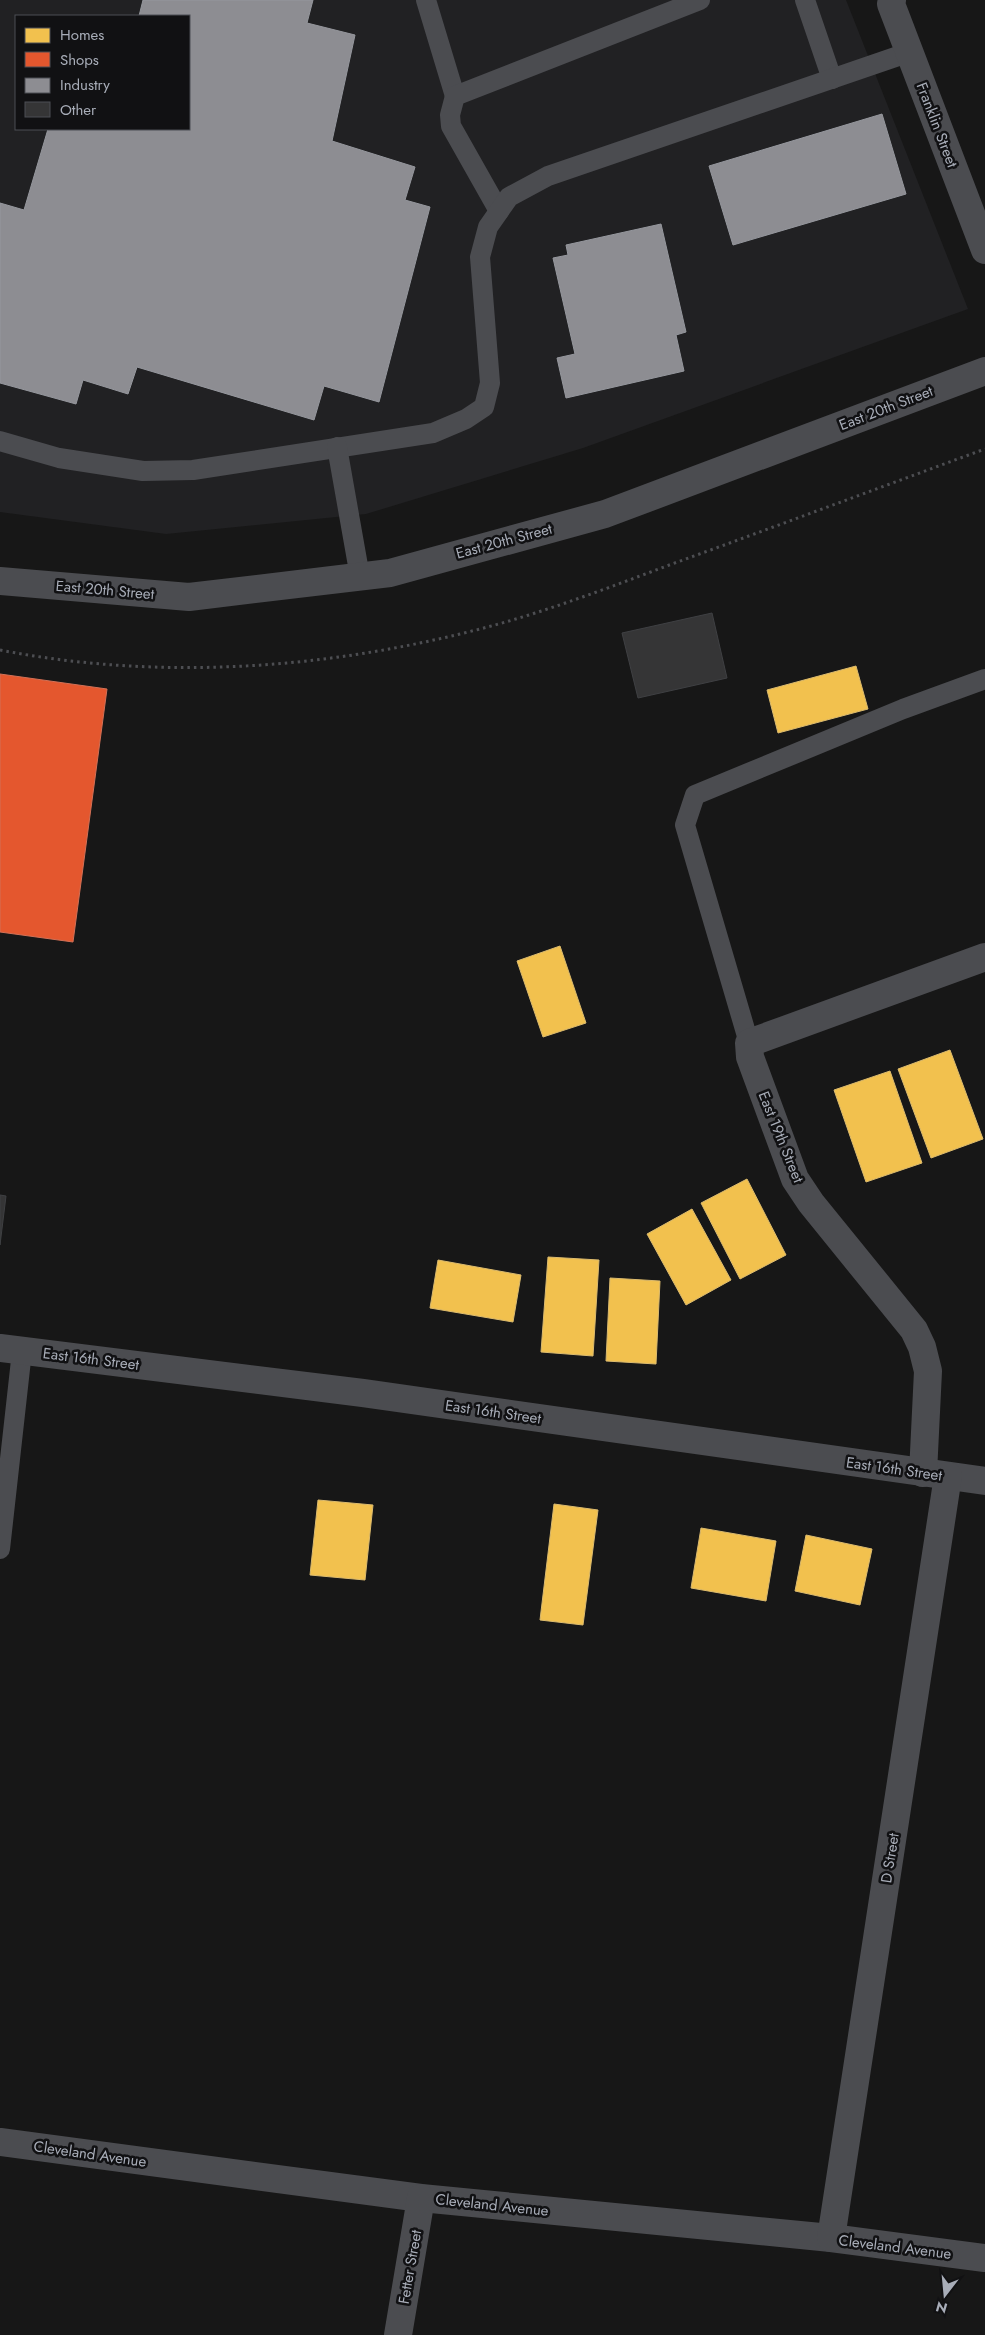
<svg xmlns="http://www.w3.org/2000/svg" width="985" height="2335" font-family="Jost,sans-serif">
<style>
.built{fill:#212123;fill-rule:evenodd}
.homes{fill:#f2c14e;stroke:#dcbb6e}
.shops{fill:#e4572e;stroke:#d27157}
.industry{fill:#8d8d92;stroke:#95979d}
.building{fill:#353536;stroke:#3f4043}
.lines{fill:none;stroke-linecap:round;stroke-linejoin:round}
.path{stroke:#4d4e52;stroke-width:3;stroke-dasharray:2.5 4;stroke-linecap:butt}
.service{stroke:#4b4c50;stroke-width:20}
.minor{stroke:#4b4c50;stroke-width:28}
.tertiary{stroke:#4b4c50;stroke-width:28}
.labels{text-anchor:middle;stroke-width:5;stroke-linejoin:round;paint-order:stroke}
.street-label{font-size:15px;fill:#a8adb8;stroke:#111113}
</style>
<rect width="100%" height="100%" fill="#171717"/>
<path class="built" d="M0,0H846L968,309L583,448L366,514L166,534L0,512ZM16,16H189V129H16Z"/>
<g class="homes">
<polygon points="856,666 868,709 778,733 767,690"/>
<polygon points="560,946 586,1023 543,1037 517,961"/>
<polygon points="950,1050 983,1139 931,1158 898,1069"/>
<polygon points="890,1071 922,1163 866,1182 834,1090"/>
<polygon points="747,1179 786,1255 740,1279 701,1203"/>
<polygon points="692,1209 731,1280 686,1305 647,1234"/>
<polygon points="548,1257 599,1260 593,1356 541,1352"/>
<polygon points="438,1260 521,1275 513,1322 430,1308"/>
<polygon points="610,1278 660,1281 656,1364 606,1361"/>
<polygon points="318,1500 373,1505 365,1580 310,1575"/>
<polygon points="554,1504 598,1510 583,1625 540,1620"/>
<polygon points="701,1528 776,1541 766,1601 691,1588"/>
<polygon points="806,1535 872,1549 860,1605 795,1591"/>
</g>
<polygon class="shops" points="0,674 107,689 73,942 0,932"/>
<g class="industry">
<polygon points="143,0 313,0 307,23 355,35 332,141 415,167 405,200 430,207 379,402 324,386 314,420 137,367 128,394 83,380 76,404 0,383 0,203 24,210 48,129 189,129 189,16 139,16"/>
<polygon points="882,114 906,194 733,245 709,166"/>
<polygon points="661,224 686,332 676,335 684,371 566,398 557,358 575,354 553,258 568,255 566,245"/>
</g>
<g class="building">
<polygon points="712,613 727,678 638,698 622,633"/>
<polygon points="0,1195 6,1196 0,1245"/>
</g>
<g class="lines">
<path class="path" d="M0,650C154,680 316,670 468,632C538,615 605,589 672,564C777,526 881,487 985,449"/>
<g class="service">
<polyline points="426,0 455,96"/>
<polyline points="805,0 832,79"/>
<polyline points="499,211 451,126 450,115 455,96 700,0"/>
<polyline points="0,441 59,458 143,471 193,470 433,433 466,419 484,407 490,383 480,257 488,227 509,197 548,176 910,52"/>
<polyline points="337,447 360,577"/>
<polyline points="749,1043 685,825 695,795 903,709 985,679"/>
<polyline points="0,1549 22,1351"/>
</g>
<g class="minor">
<polyline points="892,0 891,4 985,250"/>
<polyline points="0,1348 363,1393 985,1481"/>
<polyline points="923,1473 928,1371 922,1347 914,1330 811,1203 795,1179 750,1057 749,1043 985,957"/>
<polyline points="0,2142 421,2198 831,2238 985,2258"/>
<polyline points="831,2238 948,1476"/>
<polyline points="398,2335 421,2198"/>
</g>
<polyline class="tertiary" points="0,581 189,597 390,573 605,514 985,371"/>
</g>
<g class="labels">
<g class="street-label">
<text transform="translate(937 125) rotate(69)" y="5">Franklin Street</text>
<text transform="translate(886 408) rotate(-21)" y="5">East 20th Street</text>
<text transform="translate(504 541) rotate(-15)" y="5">East 20th Street</text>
<text transform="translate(105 590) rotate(5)" y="5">East 20th Street</text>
<text transform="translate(781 1137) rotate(68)" y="5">East 19th Street</text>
<text transform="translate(91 1359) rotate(7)" y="5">East 16th Street</text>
<text transform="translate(493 1412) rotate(8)" y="5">East 16th Street</text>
<text transform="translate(894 1469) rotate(8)" y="5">East 16th Street</text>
<text transform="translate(890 1858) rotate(-81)" y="5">D Street</text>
<text transform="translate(90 2154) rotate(8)" y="5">Cleveland Avenue</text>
<text transform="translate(492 2205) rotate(6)" y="5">Cleveland Avenue</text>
<text transform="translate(895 2247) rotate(7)" y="5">Cleveland Avenue</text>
<text transform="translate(410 2267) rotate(-80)" y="5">Fetter Street</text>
</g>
</g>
<rect x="15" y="15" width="175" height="115" fill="#111113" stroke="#4d4f55"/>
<rect x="25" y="28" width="25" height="15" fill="#f2c14e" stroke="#4d4f55"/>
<text x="60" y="40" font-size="15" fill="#a8adb8">Homes</text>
<rect x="25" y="52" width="25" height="15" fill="#e4572e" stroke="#4d4f55"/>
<text x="60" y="65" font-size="15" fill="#a8adb8">Shops</text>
<rect x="25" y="78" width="25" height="15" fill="#8d8d92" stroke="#4d4f55"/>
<text x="60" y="90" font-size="15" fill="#a8adb8">Industry</text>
<rect x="25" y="102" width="25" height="15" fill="#353536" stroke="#4d4f55"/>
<text x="60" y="115" font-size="15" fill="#a8adb8">Other</text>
<g transform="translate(945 2295) rotate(196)" stroke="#111113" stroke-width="4" paint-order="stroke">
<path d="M0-4L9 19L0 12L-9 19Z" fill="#a8adb8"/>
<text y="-8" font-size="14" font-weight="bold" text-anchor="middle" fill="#a8adb8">N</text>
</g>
</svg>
